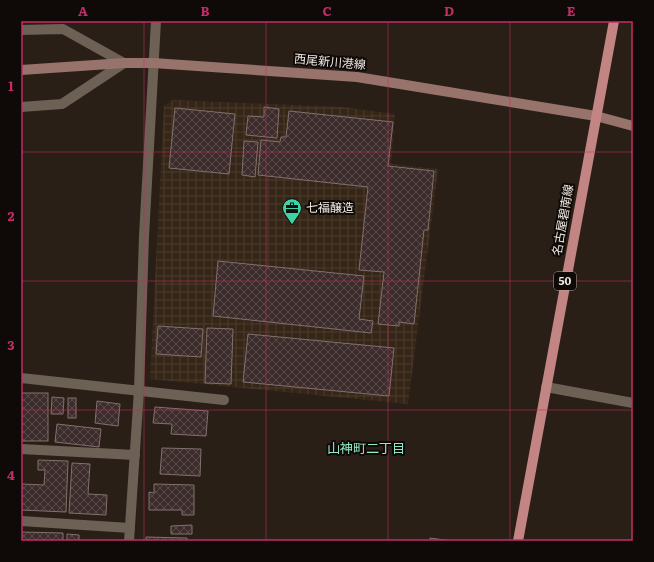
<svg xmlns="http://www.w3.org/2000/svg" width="654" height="562" font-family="Literata,'Noto Sans JP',serif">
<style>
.industrial{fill:url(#industrial-grid)}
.building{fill:url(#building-cross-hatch);stroke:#83706e}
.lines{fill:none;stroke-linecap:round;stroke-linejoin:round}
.lane{stroke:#6d6055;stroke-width:10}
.street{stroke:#6d6055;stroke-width:10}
.secondary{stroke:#97736c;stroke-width:10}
.primary{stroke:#c28583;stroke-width:10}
.grid{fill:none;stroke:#c62d68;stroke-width:1;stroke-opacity:0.55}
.labels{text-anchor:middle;stroke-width:4;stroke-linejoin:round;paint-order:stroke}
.shield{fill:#0f0a07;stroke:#aca5a0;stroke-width:1}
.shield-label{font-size:11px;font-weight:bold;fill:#efe7e1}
.street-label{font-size:12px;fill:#efe7e1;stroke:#0f0a07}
.poi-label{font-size:12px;fill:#efe7e1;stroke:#0f0a07;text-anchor:start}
.neighbourhood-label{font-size:13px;fill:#90e9c6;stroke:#0f0a07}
.neatline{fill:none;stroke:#c62d68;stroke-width:1.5}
.grid-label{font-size:13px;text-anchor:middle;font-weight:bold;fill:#c62d68}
</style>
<defs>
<pattern id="industrial-grid" width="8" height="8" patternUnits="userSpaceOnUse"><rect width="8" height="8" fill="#362618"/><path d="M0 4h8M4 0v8" fill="none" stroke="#4a3b2e"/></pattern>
<pattern id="building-cross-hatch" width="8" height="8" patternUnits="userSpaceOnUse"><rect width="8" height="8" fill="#3c2c2b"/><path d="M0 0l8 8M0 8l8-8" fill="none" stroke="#584b49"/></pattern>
</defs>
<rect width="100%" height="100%" fill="#2a1f16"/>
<polygon class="industrial" points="173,100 342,107 395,114 391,164 438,169 408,404 150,379 164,106"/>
<g class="building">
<polygon points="264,107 279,109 277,138 246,135 248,116 264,117"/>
<polygon points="175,108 235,114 229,174 169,168"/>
<polygon points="289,111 393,122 388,166 434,171 428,230 424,230 414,324 399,322 399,326 378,324 384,272 359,270 368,187 258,175 261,140 280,142 281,137 286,137"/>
<polygon points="244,141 258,142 255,177 242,175"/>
<polygon points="218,261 364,276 359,319 373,321 371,333 213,316"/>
<polygon points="158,326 203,329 201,357 156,354"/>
<polygon points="207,328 233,329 231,384 205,383"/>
<polygon points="248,334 394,348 389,396 243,382"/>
<rect x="21" y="393" width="27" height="48"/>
<polygon points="52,397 64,398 63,414 51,414"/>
<rect x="68" y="398" width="8" height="20"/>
<polygon points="97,401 120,404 118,426 95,423"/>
<polygon points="155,407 208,411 206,436 171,434 172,424 153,423"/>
<polygon points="57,424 101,429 99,447 55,442"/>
<polygon points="162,448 201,449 200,476 160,474"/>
<polygon points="38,460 68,461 66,512 21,510 22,484 44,485 45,470 38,470"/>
<polygon points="72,463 90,464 88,494 107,495 106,515 69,513"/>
<polygon points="154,484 194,485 194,515 182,515 182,510 149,510 149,492 154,493"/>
<polygon points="192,525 192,534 171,534 171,526"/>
<polygon points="21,532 63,533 63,541 21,541"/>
<polygon points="67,534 79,535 79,541 67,541"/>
<polygon points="146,537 187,538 187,541 146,541"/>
<polygon points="430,538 452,541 430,541"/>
</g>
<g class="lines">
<polyline class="lane" points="21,378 224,400"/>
<g class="street">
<polyline points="21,30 63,29 124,63 62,104 21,107"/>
<polyline points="546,387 633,403"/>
<polyline points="21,449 135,455"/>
<polyline points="21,521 130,528"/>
<polyline points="129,541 139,390 144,236 156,21"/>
</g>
<polyline class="secondary" points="21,70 124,63 153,63 357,77 596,116 633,126"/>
<polyline class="primary" points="518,541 614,21"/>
</g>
<path class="grid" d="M144,21V541M266,21V541M388,21V541M510,21V541M21,152H633M21,281H633M21,410H633"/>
<defs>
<symbol id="office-pin" viewBox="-11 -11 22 30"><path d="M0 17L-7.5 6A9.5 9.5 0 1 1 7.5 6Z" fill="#3cd4a4" stroke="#0f0a07"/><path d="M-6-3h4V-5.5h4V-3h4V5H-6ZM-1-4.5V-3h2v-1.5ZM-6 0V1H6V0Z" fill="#111"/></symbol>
</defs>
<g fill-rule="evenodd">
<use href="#office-pin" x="281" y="197" width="22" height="30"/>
</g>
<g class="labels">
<rect class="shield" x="554" y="272" width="22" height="18" rx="3"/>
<g class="shield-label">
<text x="565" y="285">50</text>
</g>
<g class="street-label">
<text transform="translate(330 62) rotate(5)" y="4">西尾新川港線</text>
<text transform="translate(563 220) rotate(-80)" y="4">名古屋碧南線</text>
</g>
<g class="poi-label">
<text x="306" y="212">七福醸造</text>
</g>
<g class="neighbourhood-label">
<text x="366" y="453">山神町二丁目</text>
</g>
</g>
<rect width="654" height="562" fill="none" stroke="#0f0a07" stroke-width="44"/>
<rect x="22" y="22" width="610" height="518" class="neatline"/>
<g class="grid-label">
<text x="83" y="16">A</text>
<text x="205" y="16">B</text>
<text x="327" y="16">C</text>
<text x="449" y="16">D</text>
<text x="571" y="16">E</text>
<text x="11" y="91">1</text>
<text x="11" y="221">2</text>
<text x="11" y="350">3</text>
<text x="11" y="480">4</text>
</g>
</svg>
